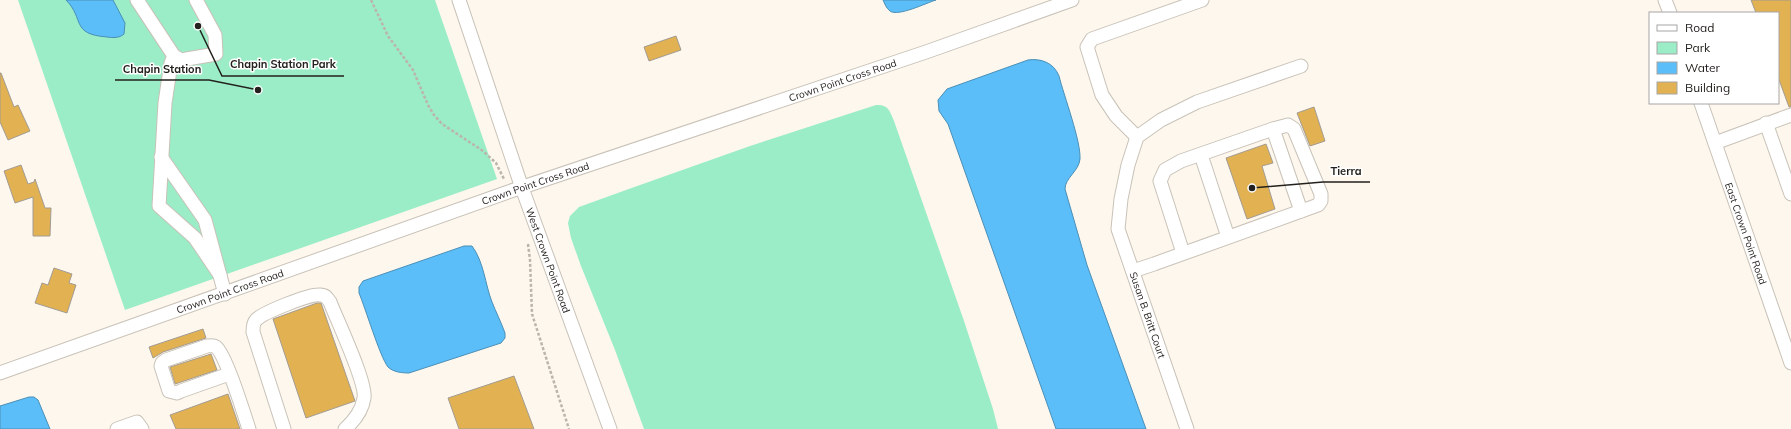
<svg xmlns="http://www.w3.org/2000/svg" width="1791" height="429" font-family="Mulish,sans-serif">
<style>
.green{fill:#9bedc7}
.water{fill:#5bbef9;stroke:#4a8fb7}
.building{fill:#e2b152;stroke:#a29c92}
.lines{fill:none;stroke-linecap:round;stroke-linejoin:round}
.minor-casing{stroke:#c8c2b8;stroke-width:15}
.path{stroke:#bab5ad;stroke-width:2.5;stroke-dasharray:3 2;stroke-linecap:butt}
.minor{stroke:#fff;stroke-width:13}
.labels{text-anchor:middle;stroke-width:3;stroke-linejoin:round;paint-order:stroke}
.street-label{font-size:10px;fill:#23211d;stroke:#fff}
.leader{fill:none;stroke:#23211d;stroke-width:1.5}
.callout-dot{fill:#23211d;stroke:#fff;stroke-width:1.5}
.callout-label{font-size:11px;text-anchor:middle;font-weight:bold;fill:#23211d;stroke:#fff;stroke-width:3;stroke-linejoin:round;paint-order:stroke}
</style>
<rect width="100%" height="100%" fill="#fef7ed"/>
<g class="green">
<polygon points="18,0 435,0 497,179 125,310"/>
<path d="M876,105C888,104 890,111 894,121L964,321L993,409L998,429H644L615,350L581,266L571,238L568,223L570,216L579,207L626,190L750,146Z"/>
</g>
<g class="water">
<path d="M66,0H113L125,23L124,34C120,38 113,38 107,37C70,34 85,19 66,0Z"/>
<path d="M883,0H936C926,3 898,17 890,11C886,8 885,4 883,0Z"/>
<path d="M1028,60C1041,58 1054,63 1059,76C1064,96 1081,141 1080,159C1079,171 1065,178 1065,189L1087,265L1146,429H1056L948,124L939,111L938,100L947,89Z"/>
<path d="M464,246H472C484,262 485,284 492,302C496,312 501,322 505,333V338L501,343L409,373C402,373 393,372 388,367C380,357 365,307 359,293V287L363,281Z"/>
<polygon points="29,397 34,397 38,400 50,429 0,429 0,406"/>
</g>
<g class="building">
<polygon points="1751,0 1791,0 1791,107 1789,107 1778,77 1778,13 1756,13"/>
<polygon points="676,36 681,50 649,61 644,47"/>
<polygon points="0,73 1,73 14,107 18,105 30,131 8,140 0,122"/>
<polygon points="1314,107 1325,141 1310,146 1297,113"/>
<polygon points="1266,144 1273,163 1262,166 1275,209 1247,219 1226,158"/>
<polygon points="21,165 28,184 34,182 35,179 45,208 51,208 50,236 33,236 33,197 15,203 4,171"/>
<polygon points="54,268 72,274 69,283 76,285 67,313 35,303 42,283 48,285"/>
<polygon points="317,303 321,303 355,401 306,418 273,319"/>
<polygon points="203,329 206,338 163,352 153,358 149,347"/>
<polygon points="211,354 217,370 175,384 170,367"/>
<polygon points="514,376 534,429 459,429 448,398"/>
<polygon points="228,394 240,429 176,429 170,415"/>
</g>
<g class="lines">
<defs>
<g id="minor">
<polyline points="137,0 174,56 181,60 216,54 215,35 196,0"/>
<path id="s1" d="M459,0L522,188L610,429"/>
<polyline points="1665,0 1670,13"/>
<polyline points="174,56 171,63 165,103 159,206 195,238 220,275"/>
<path id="s2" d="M1701,103L1791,363"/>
<polyline points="1766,123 1791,194"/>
<polyline points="1273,129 1301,211"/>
<polyline points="1137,137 1116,116 1102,95 1087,47 1092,39 1202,0"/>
<polyline points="1715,143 1791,115"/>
<polyline points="1201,155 1228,237"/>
<polyline points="161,157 205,220 225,294"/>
<polyline points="1133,271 1154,264 1318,205 1321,201 1321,194 1294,129 1288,125 1273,129 1181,161 1165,170 1160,181 1183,253"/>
<path id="s3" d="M0,373L508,192L926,52L1072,0"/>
<path d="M229,374L181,391L177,393L169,391L161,366L162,363L166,360L207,346C210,346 213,345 216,347C226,355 244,414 249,429"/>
<polyline points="117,429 137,422 142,429"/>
<path d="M284,429L253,332C253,328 253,323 256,320C262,313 311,293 320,295C326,295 327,298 330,302C337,320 367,383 364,398C362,411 354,421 345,429"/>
<polyline points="1187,429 1118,229 1121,199 1128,165 1137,137 1161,120 1197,102 1301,66"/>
</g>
</defs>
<use href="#minor" class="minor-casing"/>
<g class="path">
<polyline points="371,0 388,36 413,70 428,105 434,115 442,124 483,151 496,163 504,179"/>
<polyline points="528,244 530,260 532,314 569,429"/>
</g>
<use href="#minor" class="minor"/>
</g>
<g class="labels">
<g class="street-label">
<text dy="4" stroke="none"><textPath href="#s3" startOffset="892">Crown Point Cross Road</textPath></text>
<text dy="4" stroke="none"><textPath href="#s3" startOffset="568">Crown Point Cross Road</textPath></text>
<text dy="4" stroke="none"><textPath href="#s2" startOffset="138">East Crown Point Road</textPath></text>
<text dy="4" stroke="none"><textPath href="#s1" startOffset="275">West Crown Point Road</textPath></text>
<text dy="4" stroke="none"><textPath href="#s3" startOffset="244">Crown Point Cross Road</textPath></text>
<text transform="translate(1148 315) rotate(71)" y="4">Susan B. Britt Court</text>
</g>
</g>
<path class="leader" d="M198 26L222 76H344M258 90L209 80H115M1252 188L1323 182H1370"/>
<g class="callout-dot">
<circle cx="198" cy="26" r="4"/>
<circle cx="258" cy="90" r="4"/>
<circle cx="1252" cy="188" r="4"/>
</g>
<g class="callout-label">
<text x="283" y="68">Chapin Station Park</text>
<text x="162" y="73">Chapin Station</text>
<text x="1346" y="175">Tierra</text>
</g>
<rect x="1649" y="12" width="130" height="92" fill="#ffffff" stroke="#a7a6a5"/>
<rect x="1657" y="25" width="20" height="6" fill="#ffffff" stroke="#a7a6a5"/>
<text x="1685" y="32" font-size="12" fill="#23211d">Road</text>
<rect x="1657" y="42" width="20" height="12" fill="#9bedc7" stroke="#a7a6a5"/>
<text x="1685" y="52" font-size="12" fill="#23211d">Park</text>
<rect x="1657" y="62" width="20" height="12" fill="#5bbef9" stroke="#a7a6a5"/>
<text x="1685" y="72" font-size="12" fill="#23211d">Water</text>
<rect x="1657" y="82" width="20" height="12" fill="#e2b152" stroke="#a7a6a5"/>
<text x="1685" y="92" font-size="12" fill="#23211d">Building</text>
</svg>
